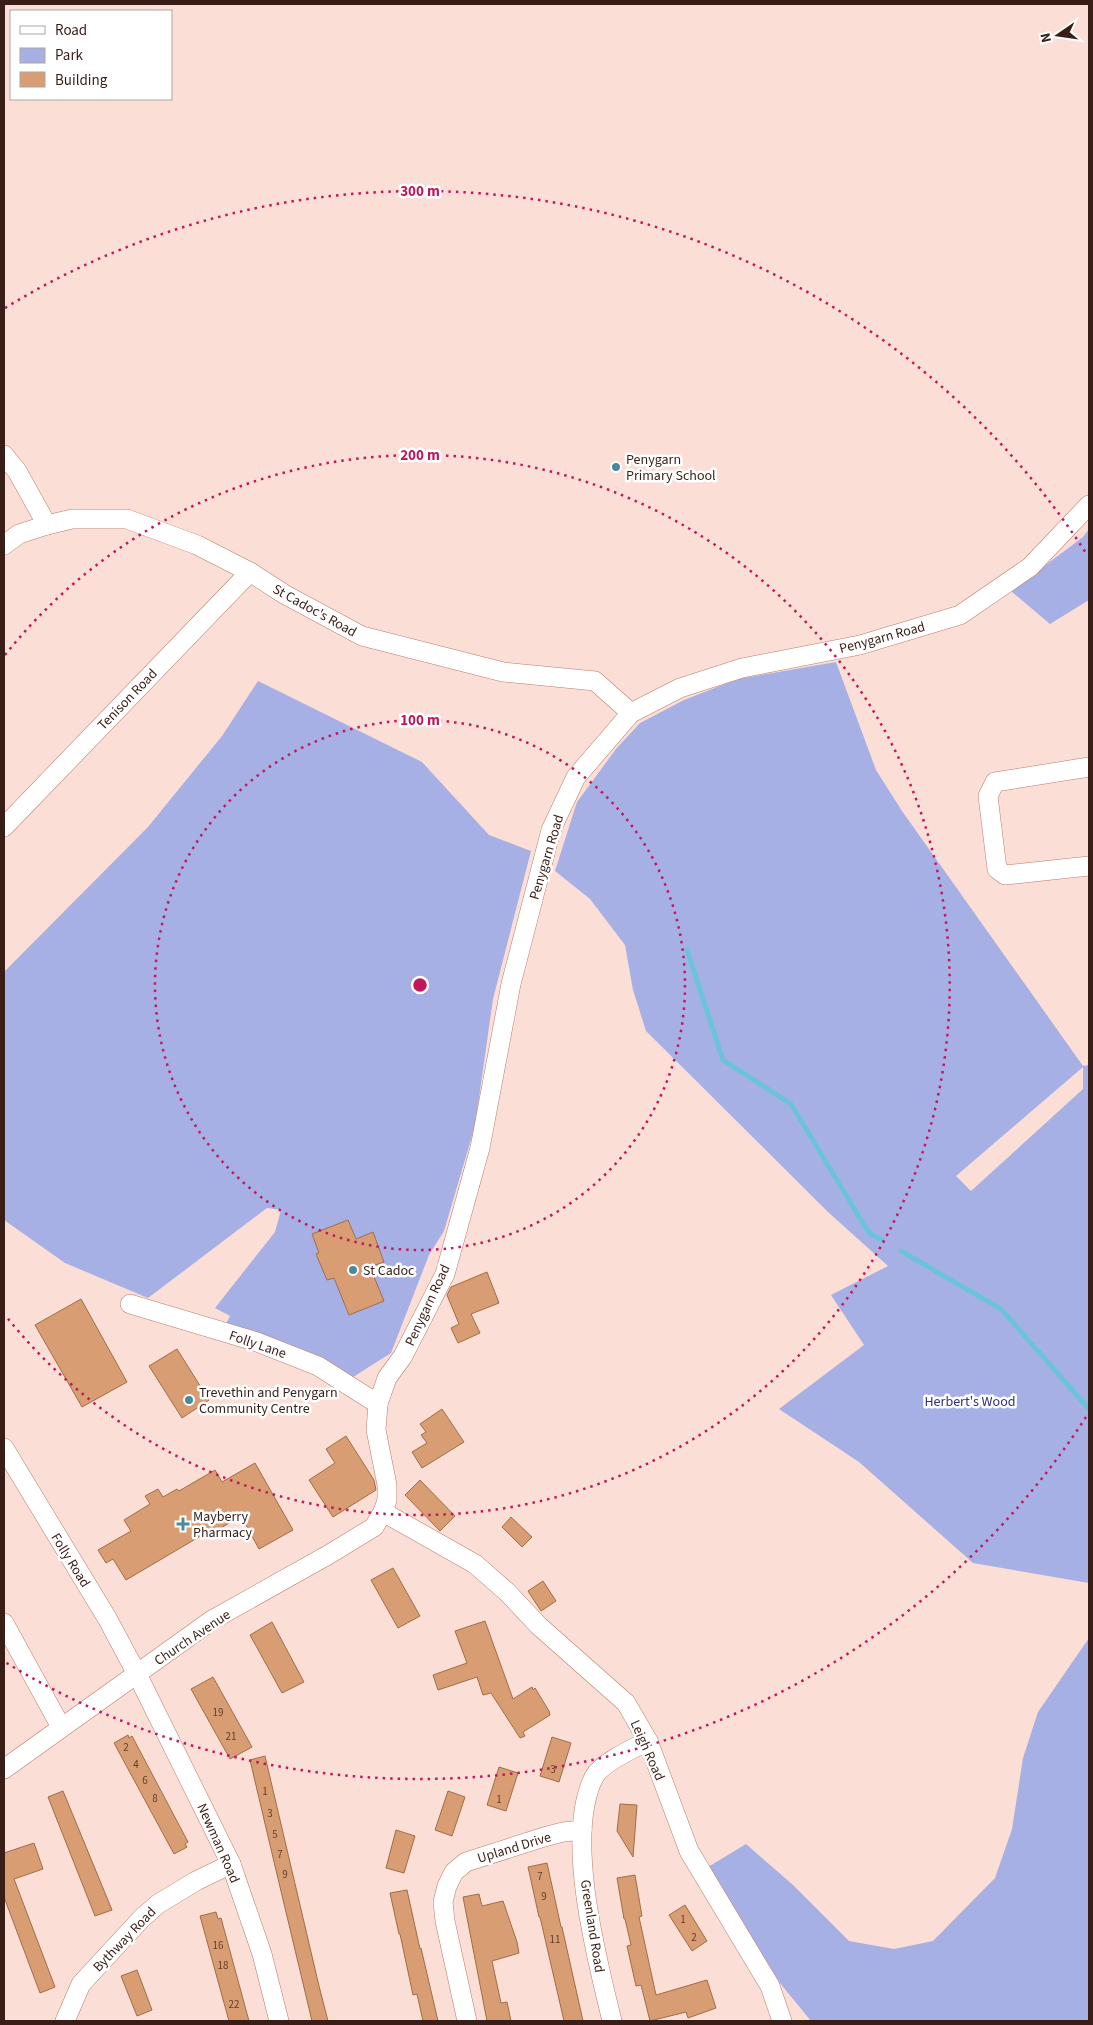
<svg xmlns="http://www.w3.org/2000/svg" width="1093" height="2025" font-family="'Source Sans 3',sans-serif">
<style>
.green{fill:#a7b0e5;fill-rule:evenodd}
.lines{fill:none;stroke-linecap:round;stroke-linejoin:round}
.stream{stroke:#6bc3da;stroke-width:5}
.building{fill:#d89d72;stroke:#a16d47}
.minor-casing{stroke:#bc7c69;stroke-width:20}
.minor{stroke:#fff;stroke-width:19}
.ring{fill:none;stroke:#c2185b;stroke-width:2.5;stroke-dasharray:2.5 5}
.poi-dot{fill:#498b9c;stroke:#fff;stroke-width:2}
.labels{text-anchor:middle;stroke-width:5;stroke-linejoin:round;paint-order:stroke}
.number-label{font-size:11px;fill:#603e2e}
.poi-label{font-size:14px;fill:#381e17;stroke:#fff;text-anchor:start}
.street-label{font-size:14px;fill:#381e17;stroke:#fff}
.park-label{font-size:14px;fill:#2f327b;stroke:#fff}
.centre{fill:#c2185b;stroke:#fff;stroke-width:2.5}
.ring-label{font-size:15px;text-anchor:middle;font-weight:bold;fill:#c2185b;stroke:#fff;stroke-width:5;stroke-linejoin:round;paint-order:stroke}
</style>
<rect width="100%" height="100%" fill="#fbded6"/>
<g class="green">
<polygon points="1089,529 1089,600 1050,624 1011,591 1083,537"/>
<path d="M836,662L876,770L902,811L1083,1066L1089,1065V1583L973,1563L859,1462L779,1409L864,1345L831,1295L888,1266L828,1212L646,1031L633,990L625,945L590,899L555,871L577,802L616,749L640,723L684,700L738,679ZM1083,1067V1089L971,1191L956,1176Z"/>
<polygon points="258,681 422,762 489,835 531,851 493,999 475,1126 444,1231 429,1255 391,1353 350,1379 226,1324 230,1316 215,1308 275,1232 281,1210 267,1208 148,1298 65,1263 4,1220 4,972 148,827 222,736"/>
<polygon points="1089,1638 1089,2021 811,2021 780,1983 717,1883 708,1867 746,1844 793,1885 849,1941 894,1949 933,1941 995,1878 1012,1829 1023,1758 1038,1712"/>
</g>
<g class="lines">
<g class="stream">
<polyline points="687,950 723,1060 791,1104 869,1233 882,1240"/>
<polyline points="901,1251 1001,1309 1089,1409"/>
</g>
</g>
<g class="building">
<polygon points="348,1220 356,1239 373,1232 384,1262 370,1267 384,1301 349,1315 334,1278 327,1280 316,1254 319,1253 312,1234"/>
<polygon points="487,1272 499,1303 471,1314 480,1333 458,1343 451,1328 459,1324 447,1295 451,1287"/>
<polygon points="81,1299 127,1382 82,1407 35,1325"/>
<polygon points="177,1349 209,1400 182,1418 149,1366"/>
<polygon points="442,1409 464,1442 422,1468 412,1452 427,1443 421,1435 426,1432 420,1424"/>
<polygon points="346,1436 374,1480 376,1490 333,1517 309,1480 335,1463 326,1449"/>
<polygon points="255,1463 293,1530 259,1549 241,1516 206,1537 204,1534 126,1580 113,1559 106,1563 98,1550 131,1531 124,1520 150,1504 145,1496 158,1489 163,1497 177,1489 179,1491 215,1470 222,1482"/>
<polygon points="420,1480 455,1516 440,1531 405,1495"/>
<polygon points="511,1517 532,1537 522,1547 502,1527"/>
<polygon points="393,1568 420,1616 398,1628 371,1580"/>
<polygon points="543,1581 556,1601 541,1611 528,1591"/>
<polygon points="485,1621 513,1699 532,1687 533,1690 535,1688 549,1711 550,1715 523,1732 525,1736 520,1738 491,1693 483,1695 477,1677 438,1690 433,1675 467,1663 455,1631"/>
<polygon points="272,1622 304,1682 282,1693 250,1635"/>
<polygon points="213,1677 252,1747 230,1759 191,1689"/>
<polygon points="128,1735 129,1738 132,1736 188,1842 185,1844 187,1847 174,1854 114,1743"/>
<polygon points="552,1737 571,1743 559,1782 540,1776"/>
<polygon points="265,1756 319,1986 328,2021 312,2021 275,1866 250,1760"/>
<polygon points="499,1767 518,1773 506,1811 487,1805"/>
<polygon points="63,1791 112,1910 95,1916 48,1797"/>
<polygon points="448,1791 465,1797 452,1836 435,1830"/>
<polygon points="620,1804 637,1805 633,1857 617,1831"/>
<polygon points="396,1830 415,1836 404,1873 386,1868"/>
<polygon points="34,1843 43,1869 14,1879 55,1987 40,1993 4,1897 4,1853"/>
<polygon points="547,1863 561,1927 562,1927 583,2021 564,2021 540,1917 539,1917 528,1867"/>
<polygon points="635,1875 642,1916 639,1917 656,1995 707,1980 716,2008 688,2018 686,2012 650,2021 641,1985 636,1986 627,1946 631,1945 625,1919 624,1919 617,1878"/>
<polygon points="407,1890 420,1949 421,1948 438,2021 423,2021 417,1994 413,1995 400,1934 399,1934 390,1893"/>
<polygon points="479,1894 482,1906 503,1901 517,1942 519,1953 492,1961 501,2003 507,2002 511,2021 487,2021 463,1897"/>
<polygon points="685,1905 707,1941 692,1951 669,1915"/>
<polygon points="216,1912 218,1919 221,1918 249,2021 229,2021 200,1916"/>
<polygon points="137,1970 152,2010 137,2016 121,1976"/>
</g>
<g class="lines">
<defs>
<g id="minor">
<polyline points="4,455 17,471 47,525"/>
<polyline points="4,545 19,534 47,525 72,519 127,519 197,545 250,572 284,594 362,636 503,672 595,681 631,713"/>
<polyline points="1089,767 995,782 988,796 997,869 1005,875 1089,866"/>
<polyline points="4,827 250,572"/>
<polyline points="130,1304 257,1342 318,1366 378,1404"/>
<polyline points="4,1448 107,1618 137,1674 231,1864 262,1954 279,2021"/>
<polyline points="383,1512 475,1564 507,1592 539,1626 626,1703 648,1741 689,1851 770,1986 782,2021"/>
<polyline points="4,1623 61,1727"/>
<polyline points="4,1769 212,1620 328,1555 374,1527 383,1512 387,1500 387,1485 376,1430 378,1404 387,1378 403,1356 445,1274 480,1148 511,984 551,830 576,777 631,713 680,688 742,668 860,645 960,615 1030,567 1089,505"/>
<polyline points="65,2021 81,1984 142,1918 158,1904 196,1881 231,1864"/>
<polyline points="467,2021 445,1921 443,1902 447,1886 454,1872 466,1862 544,1837 563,1832 582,1830"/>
<path d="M612,2021C597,1959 564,1836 594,1777C601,1763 634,1748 648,1741"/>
</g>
</defs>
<use href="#minor" class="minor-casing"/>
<use href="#minor" class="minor"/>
</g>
<g class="ring">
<circle cx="420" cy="985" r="265"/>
<path d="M5 655A530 530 0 1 1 5 1315"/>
<path d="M1086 1417A794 794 0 0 1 5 1662M5 308A794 794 0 0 1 1086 553"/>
</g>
<g class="poi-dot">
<circle cx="616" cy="467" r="5"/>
<circle cx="353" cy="1270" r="5"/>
<circle cx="189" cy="1400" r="5"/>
<path d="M180.5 1516.5h5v5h5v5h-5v5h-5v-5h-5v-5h5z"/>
</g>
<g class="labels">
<g class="number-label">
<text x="218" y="1716">19</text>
<text x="231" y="1740">21</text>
<text x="126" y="1751">2</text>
<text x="136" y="1768">4</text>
<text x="553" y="1773">3</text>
<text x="145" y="1784">6</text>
<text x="265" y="1795">1</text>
<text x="155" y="1802">8</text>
<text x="499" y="1803">1</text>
<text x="270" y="1817">3</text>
<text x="275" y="1838">5</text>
<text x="280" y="1858">7</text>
<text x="285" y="1878">9</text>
<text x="540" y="1880">7</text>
<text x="544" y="1900">9</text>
<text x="683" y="1923">1</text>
<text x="694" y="1941">2</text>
<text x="555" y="1943">11</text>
<text x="218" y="1949">16</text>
<text x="223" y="1969">18</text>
<text x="234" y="2008">22</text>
</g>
<g class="poi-label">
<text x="626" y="464">Penygarn<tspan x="626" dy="16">Primary School</tspan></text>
<text x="363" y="1275">St Cadoc</text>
<text x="199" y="1397">Trevethin and Penygarn<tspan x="199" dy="16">Community Centre</tspan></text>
<text x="193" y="1521">Mayberry<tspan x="193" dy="16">Pharmacy</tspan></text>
</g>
<g class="street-label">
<text transform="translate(315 610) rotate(29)" y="5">St Cadoc's Road</text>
<text transform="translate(882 637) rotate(-15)" y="5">Penygarn Road</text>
<text transform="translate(127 699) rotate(-46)" y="5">Tenison Road</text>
<text transform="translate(546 857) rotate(-73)" y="5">Penygarn Road</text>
<text transform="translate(427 1305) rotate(-65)" y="5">Penygarn Road</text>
<text transform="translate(258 1344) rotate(19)" y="5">Folly Lane</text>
<text transform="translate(71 1560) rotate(58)" y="5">Folly Road</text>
<text transform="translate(192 1637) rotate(-34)" y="5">Church Avenue</text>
<text transform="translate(648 1750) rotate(66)" y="5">Leigh Road</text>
<text transform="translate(219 1843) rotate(66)" y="5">Newman Road</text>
<text transform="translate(514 1847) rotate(-17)" y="5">Upland Drive</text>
<text transform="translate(593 1926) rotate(81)" y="5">Greenland Road</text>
<text transform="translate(124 1939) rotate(-46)" y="5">Bythway Road</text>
</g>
<g class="park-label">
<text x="970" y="1406">Herbert's Wood</text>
</g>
</g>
<circle cx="420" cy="985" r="8" class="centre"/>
<g class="ring-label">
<text x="420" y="196">300 m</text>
<text x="420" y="460">200 m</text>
<text x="420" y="725">100 m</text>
</g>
<rect width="1093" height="2025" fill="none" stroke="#381e17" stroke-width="10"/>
<rect x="10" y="10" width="162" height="90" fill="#ffffff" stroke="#afa5a2"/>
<rect x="20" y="26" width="25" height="8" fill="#ffffff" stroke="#afa5a2"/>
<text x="55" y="35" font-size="15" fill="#381e17">Road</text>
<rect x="20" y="48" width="25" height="15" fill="#a7b0e5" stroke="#afa5a2"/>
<text x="55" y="60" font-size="15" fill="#381e17">Park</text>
<rect x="20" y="72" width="25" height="15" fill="#d89d72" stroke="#afa5a2"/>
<text x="55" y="85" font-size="15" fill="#381e17">Building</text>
<g transform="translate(1058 35) rotate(257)" stroke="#ffffff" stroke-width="4" paint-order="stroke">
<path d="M0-4L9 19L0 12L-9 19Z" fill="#381e17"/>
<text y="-8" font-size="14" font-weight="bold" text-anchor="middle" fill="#381e17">N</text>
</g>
</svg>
